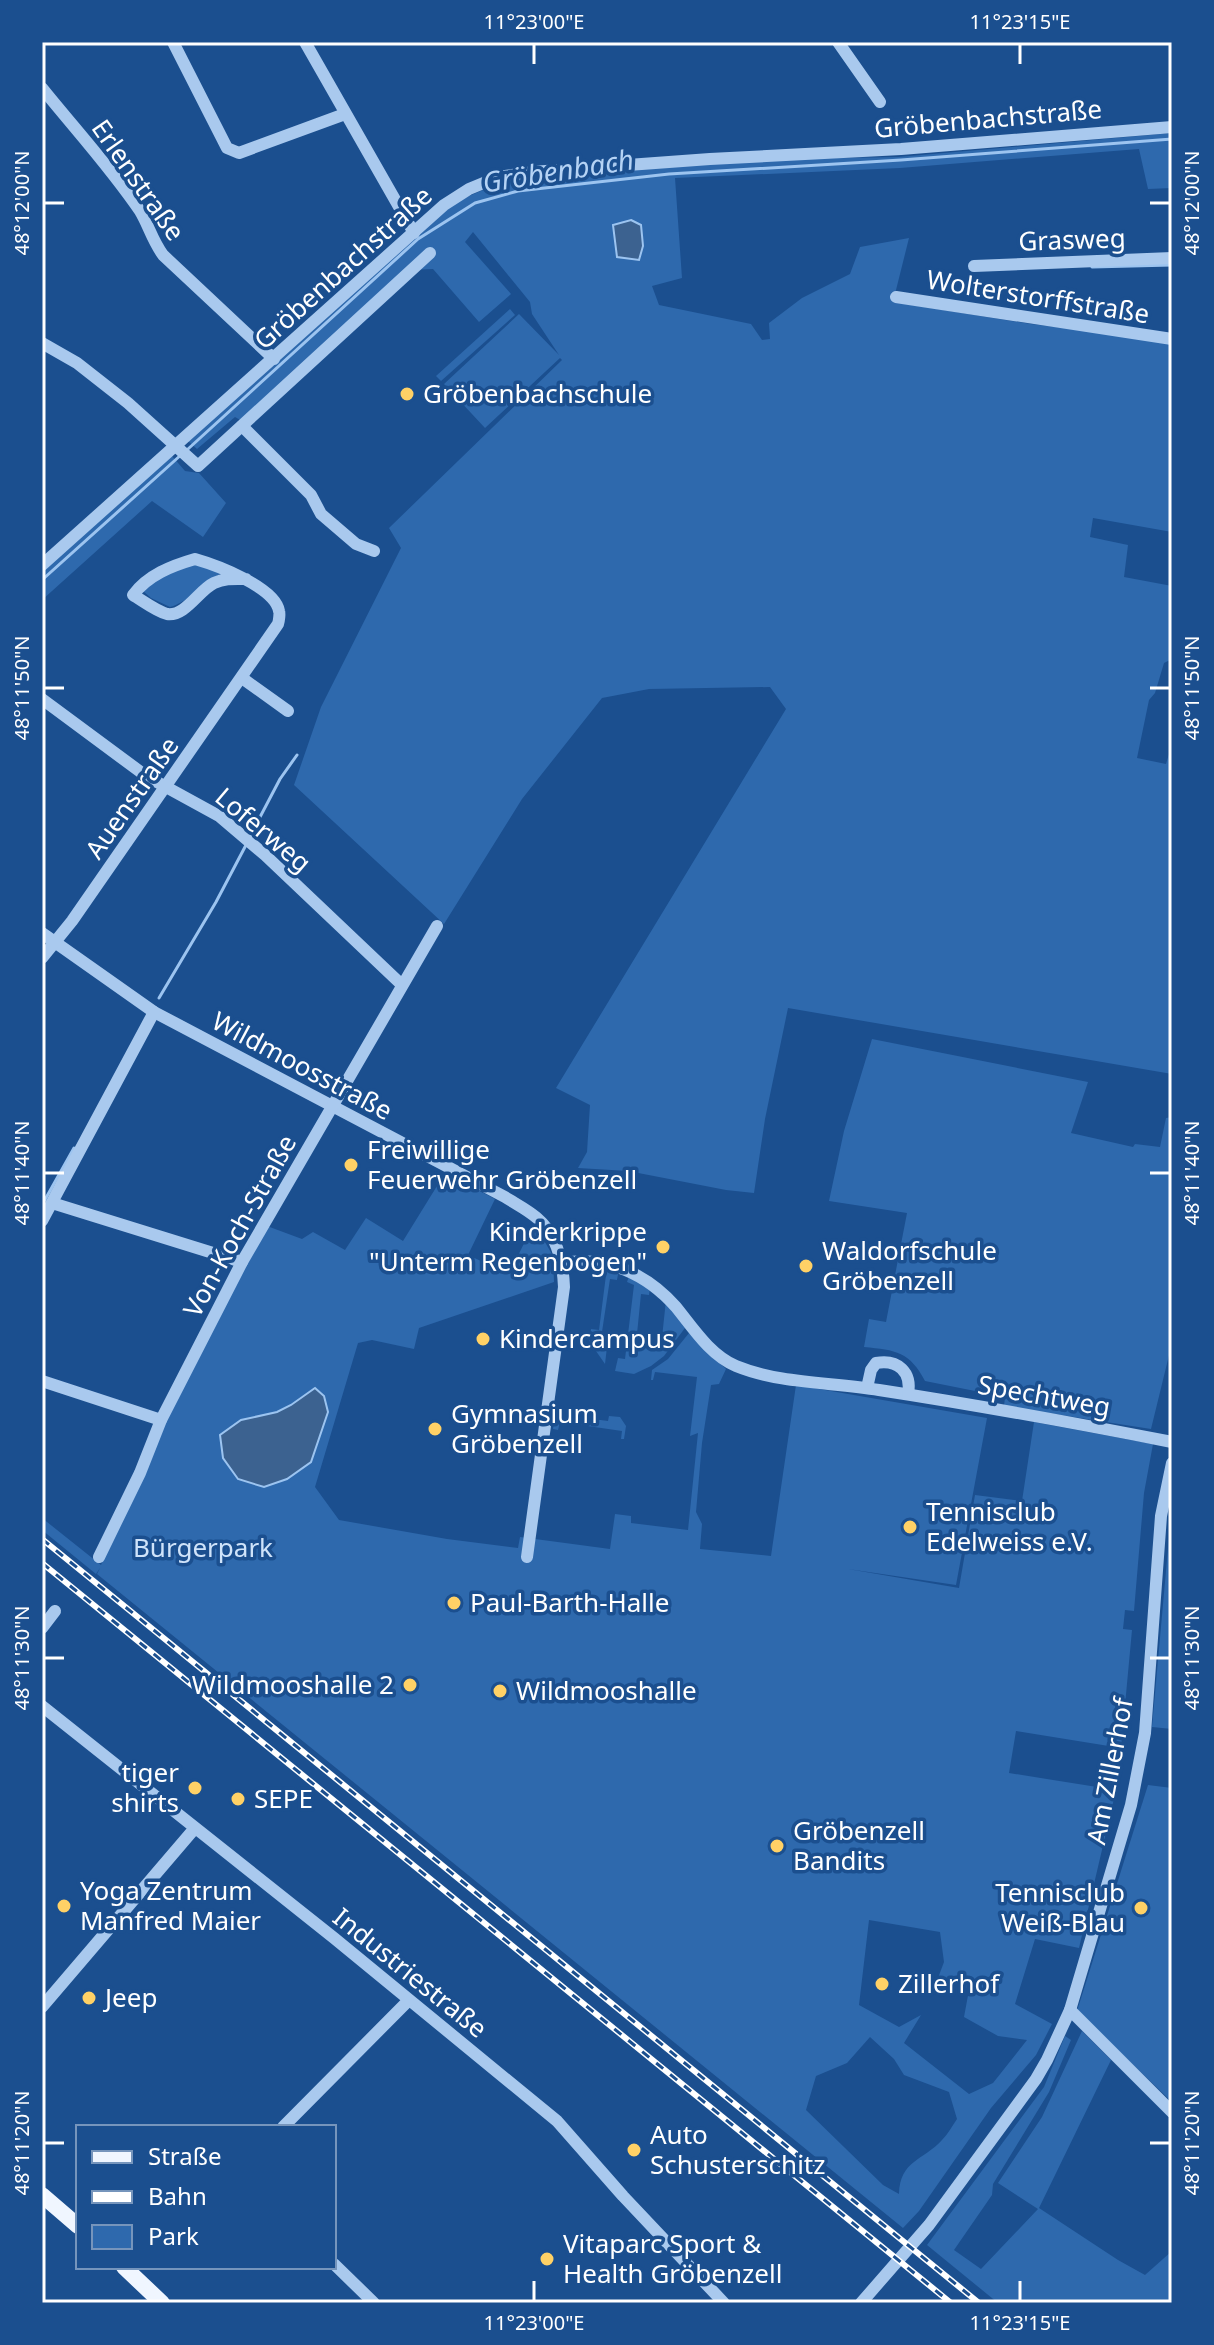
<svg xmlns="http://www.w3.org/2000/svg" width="1214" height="2345" font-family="'Noto Sans',sans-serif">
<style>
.green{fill:#2e69ad;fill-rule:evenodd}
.water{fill:#3c6290;stroke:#9cc4f0;stroke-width:2}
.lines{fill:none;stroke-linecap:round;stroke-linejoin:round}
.stream{stroke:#9cc4f0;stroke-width:3}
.minor{stroke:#a9c9ee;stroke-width:12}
.major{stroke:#f0f6ff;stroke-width:16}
.rail-casing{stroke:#fff;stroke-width:6}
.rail{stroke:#1b4f8f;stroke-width:3;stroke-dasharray:9;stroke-linecap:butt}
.ticks{fill:none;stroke:#fff;stroke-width:3}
.poi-dot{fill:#ffd166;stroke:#1b4f8f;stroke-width:3}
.labels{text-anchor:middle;stroke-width:7;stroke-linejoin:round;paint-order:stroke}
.street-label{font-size:26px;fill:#fff;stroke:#1b4f8f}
.poi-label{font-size:26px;fill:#fff;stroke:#1b4f8f;text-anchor:start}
.park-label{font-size:26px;fill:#cfe3fa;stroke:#1b4f8f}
.water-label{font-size:28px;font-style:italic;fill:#b5d3f5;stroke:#1b4f8f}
.neatline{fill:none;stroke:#fff;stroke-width:3}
.ticks-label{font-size:20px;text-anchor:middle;fill:#fff}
</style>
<rect width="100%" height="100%" fill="#1b4f8f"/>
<g class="green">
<polygon points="1172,133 1172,188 1148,189 1139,149 900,168 675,178 682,278 652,286 659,305 751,324 762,340 770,339 769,323 802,298 850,274 860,247 909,238 893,302 1031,324 1172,341 1172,532 1093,518 1090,537 1128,545 1124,577 1172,586 1172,659 1164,663 1155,693 1149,700 1137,758 1166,764 1172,744 1172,1074 788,1008 765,1119 754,1193 726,1190 628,1171 578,1168 587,1152 590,1105 556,1088 786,709 770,687 649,689 602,698 522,799 444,924 294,785 321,707 401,548 389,528 562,360 560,358 485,428 444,384 519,314 559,355 532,314 530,302 473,232 465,242 511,294 479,322 433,269 407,270 242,421 235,417 197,449 188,441 457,201 507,180 708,163 779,159 898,157"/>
<polygon points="510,309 515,315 441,381 436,376"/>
<polygon points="172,456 185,471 199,473 226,503 203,537 152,501 42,600 42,571"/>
<path d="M194,565L206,566L220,574C203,583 189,602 170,607L151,598L143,591L165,570Z"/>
<path d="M872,1039L1088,1082L1071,1133L1133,1147L1135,1144L1160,1147L1166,1118L1172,1117V1343L1151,1429L1004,1406L1005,1397L925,1381C910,1352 896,1350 864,1347L869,1319L886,1322L907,1213L829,1201L844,1131Z"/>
<path d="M445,1173L495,1199L468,1255L509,1274L534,1223L553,1256L554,1282L419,1328L414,1349L372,1340L358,1343L315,1487L339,1520L447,1539L518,1548L520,1537L610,1549L615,1514L631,1516V1523L688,1530L698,1433L690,1436L697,1377L655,1372L653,1380H651L652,1370L668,1359L689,1333L726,1369L719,1384L711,1385L702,1443L696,1512L702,1524L700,1549L771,1556L796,1385L987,1418L956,1585L848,1569L959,1588L975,1495L1022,1501L1034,1422L1153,1444L1144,1493L1134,1611L1125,1610L1123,1629L1132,1630L1121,1748L1016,1731L1009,1773L1116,1790L1079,1948L1035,1939L1015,2004L1052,2024L1036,2055L991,2108L919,2211L903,2228L97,1574L100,1568L96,1574L42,1530V1518L101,1565L163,1423L267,1226L302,1239L313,1232L345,1250L366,1218L403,1241ZM869,1920L940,1932L944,1962L938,1978L955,1979L969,1990L964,2017L998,2036L1027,2040L993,2083L969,2094L904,2043L921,2015L899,2027L859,2005ZM870,2037L894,2059L904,2075L949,2092L957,2119C952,2126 948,2134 942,2140C923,2161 900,2160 899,2194L883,2185L806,2110L816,2076L847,2063Z"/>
<polygon points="599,1268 619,1269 617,1280 610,1279 600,1345 607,1347 605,1364 589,1341 591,1329 599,1330 606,1275 599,1273"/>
<polygon points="633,1275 650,1287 649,1295 641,1294 636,1344 661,1347 666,1300 657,1297 658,1291 685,1323 685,1328 664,1356 651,1366 634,1374 615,1371 618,1358 625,1359 634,1285 627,1282 629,1276"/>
<polygon points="556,1407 562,1408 561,1417 576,1419 577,1412 585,1413 585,1418 608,1421 609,1416 620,1417 626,1426 624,1439 621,1439 622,1431 560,1422 558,1430 553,1429"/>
<polygon points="1172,1504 1172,1729 1152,1727"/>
<polygon points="1148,1785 1172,1788 1172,2102 1077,2011"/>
<polygon points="1082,2031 1111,2060 1039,2208 1118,2260 1145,2275 1172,2251 1172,2303 998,2303 927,2245 1044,2087 1065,2036 1071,2040 1049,2092 993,2184 992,2195 954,2250 981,2269 1038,2209 998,2183 1042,2117"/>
</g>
<g class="water">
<polygon points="631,220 641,225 643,246 639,260 617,257 613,225"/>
<polygon points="315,1388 324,1396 328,1412 311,1462 287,1479 264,1487 238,1479 223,1458 220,1435 241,1420 277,1412 291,1405"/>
</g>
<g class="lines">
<g class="stream">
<polyline points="1092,267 1172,265"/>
<polyline points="188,449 418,239 475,203 518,191 669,174 901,160 1172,139"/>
<polyline points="42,580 182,454"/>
<polyline points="249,838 280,779 297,755"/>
<polyline points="159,998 216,902 246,845"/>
<polyline points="42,1205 74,1148"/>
</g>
<g class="minor">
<polyline points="173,42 227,148 239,153 345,114"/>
<polyline points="305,42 414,233"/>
<polyline points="838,42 880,102"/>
<path d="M42,88C75,129 111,168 140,211C149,226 152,240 163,255L274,359"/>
<polyline points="974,266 1172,258"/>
<polyline points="896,297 1172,339"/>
<polyline points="42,343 77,363 128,403 198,466 430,253"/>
<polyline points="242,426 311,495 321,514 356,544 374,551"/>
<polyline points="42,565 444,205 469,189 498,177 532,172 710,159 901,149 1172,127"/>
<polyline points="242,678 288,711"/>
<polyline points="42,699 146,776 219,816 265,855 402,985"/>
<path d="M42,933L154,1012L505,1197C516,1204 528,1210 537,1218C557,1235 563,1262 564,1287L527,1557"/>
<path d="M42,958L72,921L278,624C279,621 280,613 279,611C275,587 216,565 195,559C171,566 148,575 133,595C143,601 156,611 167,614C185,617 199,590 214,583C225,578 235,579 246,579"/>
<polyline points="52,1203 242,1262"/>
<polyline points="42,1221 154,1012"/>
<path d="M563,1263C606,1255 647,1274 676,1307C693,1328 710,1355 736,1366C780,1384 832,1382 879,1390C977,1405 1075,1423 1172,1442"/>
<polyline points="42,1381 161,1420"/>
<path d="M867,1388L871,1370L876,1363C898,1359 912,1372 908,1394"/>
<polyline points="99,1557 140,1473 161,1420 242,1262 437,926"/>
<polyline points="42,1628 55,1611"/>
<polyline points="42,1706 334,1938 557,2121 623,2196 724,2303"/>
<polyline points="42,2007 195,1828"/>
<polyline points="1070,2010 1172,2112"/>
<polyline points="283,2127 408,2001"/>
<polyline points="334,2264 374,2303"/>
<polyline points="861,2303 929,2225 1036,2079 1047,2060 1070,2010 1131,1805 1145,1733 1161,1516 1172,1463"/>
</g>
<g class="major">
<polyline points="42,2195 78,2226"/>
<polyline points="124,2267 162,2303"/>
</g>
<defs>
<g id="rail">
<polyline points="42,1539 979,2303"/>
<polyline points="42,1563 951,2303"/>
</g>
</defs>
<use href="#rail" class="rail-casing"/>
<use href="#rail" class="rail"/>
</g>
<path class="ticks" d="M534,44V64M1020,44V64M44,203H64M1150,203H1170M44,688H64M1150,688H1170M44,1173H64M1150,1173H1170M44,1658H64M1150,1658H1170M44,2143H64M1150,2143H1170M534,2281V2301M1020,2281V2301"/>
<g class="poi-dot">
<circle cx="407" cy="394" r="8"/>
<circle cx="351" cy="1165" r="8"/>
<circle cx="663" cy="1247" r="8"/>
<circle cx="806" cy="1266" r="8"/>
<circle cx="483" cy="1339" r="8"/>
<circle cx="435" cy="1429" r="8"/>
<circle cx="910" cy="1527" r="8"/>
<circle cx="454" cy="1603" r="8"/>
<circle cx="410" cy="1685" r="8"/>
<circle cx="500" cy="1691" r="8"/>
<circle cx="195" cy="1788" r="8"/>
<circle cx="238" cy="1799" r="8"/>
<circle cx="777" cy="1846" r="8"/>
<circle cx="64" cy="1906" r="8"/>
<circle cx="1141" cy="1908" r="8"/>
<circle cx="882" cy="1984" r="8"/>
<circle cx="89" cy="1998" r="8"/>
<circle cx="634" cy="2150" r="8"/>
<circle cx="547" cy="2259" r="8"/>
</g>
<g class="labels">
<g class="street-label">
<text transform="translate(988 119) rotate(-5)" y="9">Gröbenbachstraße</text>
<text transform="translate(138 180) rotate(55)" y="9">Erlenstraße</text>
<text transform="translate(1072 240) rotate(-2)" y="9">Grasweg</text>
<text transform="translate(343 268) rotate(-42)" y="9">Gröbenbachstraße</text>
<text transform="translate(1038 297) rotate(9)" y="9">Wolterstorffstraße</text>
<text transform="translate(132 798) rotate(-55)" y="9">Auenstraße</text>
<text transform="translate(263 830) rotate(40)" y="9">Loferweg</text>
<text transform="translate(302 1066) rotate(28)" y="9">Wildmoosstraße</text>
<text transform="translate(240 1226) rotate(-61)" y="9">Von-Koch-Straße</text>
<text transform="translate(1044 1396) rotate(10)" y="9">Spechtweg</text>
<text transform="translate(1110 1771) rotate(-79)" y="9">Am Zillerhof</text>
<text transform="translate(410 1973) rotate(39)" y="9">Industriestraße</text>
</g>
<g class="poi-label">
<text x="423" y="403">Gröbenbachschule</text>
<text x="367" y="1159">Freiwillige<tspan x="367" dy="30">Feuerwehr Gröbenzell</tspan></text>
<text x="647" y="1241" text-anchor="end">Kinderkrippe<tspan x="647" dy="30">"Unterm Regenbogen"</tspan></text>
<text x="822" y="1260">Waldorfschule<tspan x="822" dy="30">Gröbenzell</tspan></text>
<text x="499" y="1348">Kindercampus</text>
<text x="451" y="1423">Gymnasium<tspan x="451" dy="30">Gröbenzell</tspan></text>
<text x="926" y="1521">Tennisclub<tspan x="926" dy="30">Edelweiss e.V.</tspan></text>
<text x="470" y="1612">Paul-Barth-Halle</text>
<text x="394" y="1694" text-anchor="end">Wildmooshalle 2</text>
<text x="516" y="1700">Wildmooshalle</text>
<text x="179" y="1782" text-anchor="end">tiger<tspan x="179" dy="30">shirts</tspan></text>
<text x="254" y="1808">SEPE</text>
<text x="793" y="1840">Gröbenzell<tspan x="793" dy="30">Bandits</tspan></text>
<text x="80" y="1900">Yoga Zentrum<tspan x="80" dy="30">Manfred Maier</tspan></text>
<text x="1125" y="1902" text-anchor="end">Tennisclub<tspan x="1125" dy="30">Weiß-Blau</tspan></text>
<text x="898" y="1993">Zillerhof</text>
<text x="105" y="2007">Jeep</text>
<text x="650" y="2144">Auto<tspan x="650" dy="30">Schusterschitz</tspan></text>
<text x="563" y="2253">Vitaparc Sport &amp;<tspan x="563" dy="30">Health Gröbenzell</tspan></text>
</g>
<g class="park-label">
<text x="203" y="1557">Bürgerpark</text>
</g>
<g class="water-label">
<text transform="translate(558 171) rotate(-9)" y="10">Gröbenbach</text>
</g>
</g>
<rect width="1214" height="2345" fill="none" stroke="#1b4f8f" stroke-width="88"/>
<rect x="76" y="2125" width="260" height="144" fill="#1b4f8f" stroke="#7695bc" stroke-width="2"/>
<rect x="92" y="2151" width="40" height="12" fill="#f0f6ff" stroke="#7695bc" stroke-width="2"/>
<text x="148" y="2165" font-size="24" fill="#ffffff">Straße</text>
<rect x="92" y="2191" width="40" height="12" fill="#ffffff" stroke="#7695bc" stroke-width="2"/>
<text x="148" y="2205" font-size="24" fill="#ffffff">Bahn</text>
<rect x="92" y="2225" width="40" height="24" fill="#2e69ad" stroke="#7695bc" stroke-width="2"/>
<text x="148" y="2245" font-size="24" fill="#ffffff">Park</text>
<rect x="44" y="44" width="1126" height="2257" class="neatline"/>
<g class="ticks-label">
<text x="534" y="29">11°23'00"E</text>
<text x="1020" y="29">11°23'15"E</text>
<text transform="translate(22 203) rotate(-90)" y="7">48°12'00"N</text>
<text transform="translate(1192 203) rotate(-90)" y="7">48°12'00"N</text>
<text transform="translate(22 688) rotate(-90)" y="7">48°11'50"N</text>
<text transform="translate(1192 688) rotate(-90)" y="7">48°11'50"N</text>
<text transform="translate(22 1173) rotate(-90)" y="7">48°11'40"N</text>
<text transform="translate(1192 1173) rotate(-90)" y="7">48°11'40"N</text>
<text transform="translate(22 1658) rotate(-90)" y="7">48°11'30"N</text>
<text transform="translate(1192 1658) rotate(-90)" y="7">48°11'30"N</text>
<text transform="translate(22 2143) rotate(-90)" y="7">48°11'20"N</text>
<text transform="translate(1192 2143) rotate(-90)" y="7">48°11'20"N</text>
<text x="534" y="2330">11°23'00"E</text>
<text x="1020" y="2330">11°23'15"E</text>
</g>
</svg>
